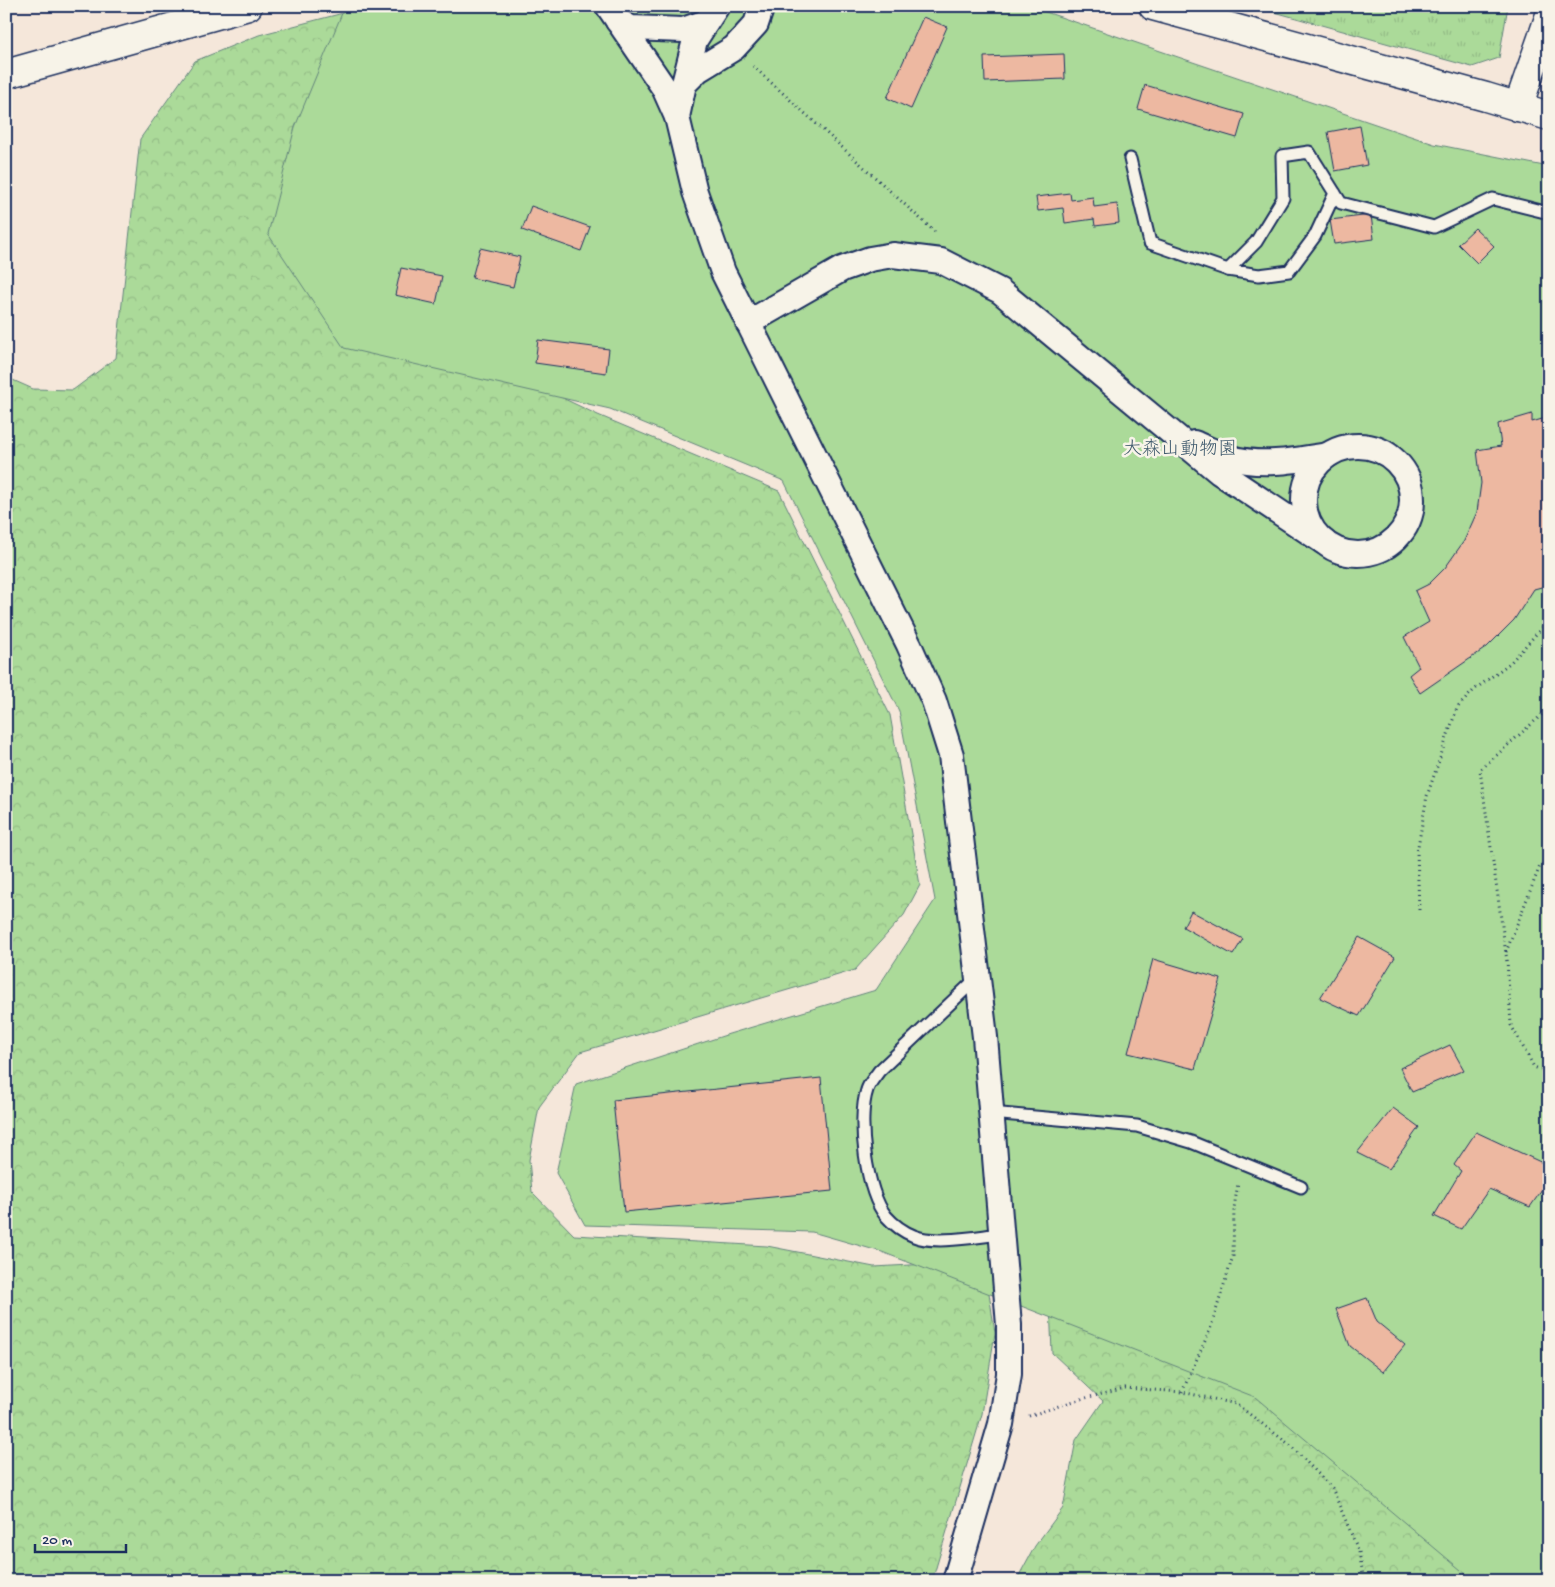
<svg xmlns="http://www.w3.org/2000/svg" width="1555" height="1587" font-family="'Gochi Hand','Klee One',sans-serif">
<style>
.grass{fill:url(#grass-tufts);stroke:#63847c}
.forest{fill:url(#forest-crowns);stroke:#63847c}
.park{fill:#abda99;stroke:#63847c}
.building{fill:#edb8a1;stroke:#1b2f5e}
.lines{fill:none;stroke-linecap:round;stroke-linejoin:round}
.service-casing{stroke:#1b2f5e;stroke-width:15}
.minor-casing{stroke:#1b2f5e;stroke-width:28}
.tertiary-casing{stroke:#1b2f5e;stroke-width:31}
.path{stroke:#1b2f5e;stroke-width:3;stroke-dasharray:1 4;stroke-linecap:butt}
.service{stroke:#f7f3e8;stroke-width:11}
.minor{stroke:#f7f3e8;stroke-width:24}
.tertiary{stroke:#f7f3e8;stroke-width:28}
.labels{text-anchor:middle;stroke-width:5;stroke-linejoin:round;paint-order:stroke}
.park-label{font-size:19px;fill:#3f5a6d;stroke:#f7f3e8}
</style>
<defs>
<pattern id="grass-tufts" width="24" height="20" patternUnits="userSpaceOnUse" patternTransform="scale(1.25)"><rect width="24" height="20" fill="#abda99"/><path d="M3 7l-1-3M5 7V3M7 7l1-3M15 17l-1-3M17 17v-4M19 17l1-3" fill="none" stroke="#93bb86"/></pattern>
<pattern id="forest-crowns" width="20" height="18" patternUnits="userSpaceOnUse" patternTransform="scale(1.25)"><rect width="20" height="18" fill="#abda99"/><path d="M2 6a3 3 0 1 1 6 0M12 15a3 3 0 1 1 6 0" fill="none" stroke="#93bb86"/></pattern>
</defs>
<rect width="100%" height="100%" fill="#f5e7da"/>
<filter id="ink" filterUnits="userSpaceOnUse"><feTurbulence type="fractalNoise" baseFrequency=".02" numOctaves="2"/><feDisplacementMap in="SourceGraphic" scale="10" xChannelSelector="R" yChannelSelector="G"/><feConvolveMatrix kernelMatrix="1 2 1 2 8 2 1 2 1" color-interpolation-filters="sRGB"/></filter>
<g filter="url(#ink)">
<polygon class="grass" points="1253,6 1508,6 1499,58 1472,67"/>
<g class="forest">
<polygon points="370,6 456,347 598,415 779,491 890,715 920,885 904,915 855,970 580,1052 539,1107 529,1160 532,1192 574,1235 767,1246 874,1267 966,1262 986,1273 995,1333 982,1414 932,1581 6,1581 6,377 33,389 73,390 116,358 140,139 195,61 259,35"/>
<polygon points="1047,1231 1549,1581 1016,1581 1035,1546 1063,1508 1076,1440 1103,1401 1052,1353"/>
</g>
<polygon class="park" points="345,6 1028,6 1434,144 1549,167 1549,1581 1474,1581 1255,1397 882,1252 812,1232 585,1225 556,1173 576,1084 729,1034 876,990 935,900 899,711 784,481 610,409 344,348 268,234 295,127"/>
<g class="building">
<polygon points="923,17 947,27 911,109 887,98"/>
<polygon points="1064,54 1065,79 985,82 984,57"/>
<polygon points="1145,85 1244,114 1237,138 1138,109"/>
<polygon points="1360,126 1367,165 1335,171 1328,132"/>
<polygon points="1070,193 1071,200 1093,197 1094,207 1117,204 1119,223 1095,226 1094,219 1065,223 1063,208 1038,211 1036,197"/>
<polygon points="531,206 590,227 581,251 522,230"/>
<polygon points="1371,215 1374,239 1334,244 1330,220"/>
<polygon points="1475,228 1494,246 1477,263 1458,244"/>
<polygon points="480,248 520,257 513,287 472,278"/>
<polygon points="401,268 442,276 436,304 395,295"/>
<polygon points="538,340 609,349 606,373 535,363"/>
<polygon points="1532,414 1532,422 1549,417 1549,585 1534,589 1514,620 1487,647 1420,693 1409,675 1419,667 1404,637 1429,622 1415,591 1429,584 1445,568 1464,541 1477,512 1481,483 1477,450 1501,446 1498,424"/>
<polygon points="1191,911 1243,939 1233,955 1183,927"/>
<polygon points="1359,937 1395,957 1359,1016 1320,998"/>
<polygon points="1153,959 1221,979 1195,1069 1128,1053"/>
<polygon points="1450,1045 1464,1070 1412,1092 1400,1068"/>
<polygon points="821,1078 832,1191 624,1212 613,1100"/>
<polygon points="1393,1108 1419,1127 1389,1169 1357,1153"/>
<polygon points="1476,1132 1549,1166 1549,1180 1530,1207 1489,1189 1461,1229 1434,1216 1461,1171 1454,1165"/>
<polygon points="1367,1298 1377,1322 1405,1345 1383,1372 1350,1346 1336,1309"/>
</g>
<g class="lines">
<defs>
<g id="service">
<polyline points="1130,159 1150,243 1228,270"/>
<polyline points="1335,193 1315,236 1289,271 1259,275 1228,270 1256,242 1283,198 1282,156 1309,152 1341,203 1434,227 1493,199 1549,213"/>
<path d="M977,978L879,1071C875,1077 869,1083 867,1090C857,1119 866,1192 886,1216C893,1224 904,1232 914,1236C935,1245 979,1236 1002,1234"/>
<polyline points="991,1113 1137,1126 1191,1142 1301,1187"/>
</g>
<g id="minor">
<polyline points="608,6 664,88 677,117 695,192 723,272 909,645 934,701 951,755 985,1037 1009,1325 1009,1374 1001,1424 955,1581"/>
<polyline points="618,21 631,28 683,30 706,22"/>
<polyline points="684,84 695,40 717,6"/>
<polyline points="677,117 684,84 698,70 734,48 756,24 762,6"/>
<polyline points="748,323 842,269 870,259 893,255 941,261 1000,291 1219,472 1324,542"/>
<path d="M1194,443C1206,448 1218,454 1231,458C1263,467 1297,460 1328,455"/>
<circle cx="1358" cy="500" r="54"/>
</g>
<g id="tertiary">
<polyline points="1153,6 1486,97 1549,116"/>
<polyline points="6,74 248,6"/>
<polyline points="1518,107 1549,18"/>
</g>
</defs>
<use href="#service" class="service-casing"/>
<use href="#minor" class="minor-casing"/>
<use href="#tertiary" class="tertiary-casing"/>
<g class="path">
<polyline points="753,66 935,232"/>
<polyline points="1549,711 1545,712 1549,722"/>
<polyline points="1419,910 1417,852 1427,796 1457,708 1474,690 1511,662 1549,620"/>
<polyline points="1506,952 1540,866 1549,861"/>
<polyline points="1507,960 1511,1025 1534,1067 1549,1073"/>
<polyline points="1507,961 1480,770 1545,712"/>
<polyline points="1182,1392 1210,1330 1233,1256 1234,1208 1238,1183"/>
<polyline points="1029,1416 1074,1401 1125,1388 1182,1392 1236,1404 1289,1444 1332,1488 1359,1552 1364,1581"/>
</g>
<use href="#service" class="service"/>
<use href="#minor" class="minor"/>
<use href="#tertiary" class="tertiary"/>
</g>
</g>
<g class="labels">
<g class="park-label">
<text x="1180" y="454">大森山動物園</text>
</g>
</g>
<rect width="1555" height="1587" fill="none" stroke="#f7f3e8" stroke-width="25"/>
<rect x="12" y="12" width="1530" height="1562" fill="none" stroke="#1b2f5e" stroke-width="2" filter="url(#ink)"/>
<path d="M35 1544v8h91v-8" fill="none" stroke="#1b2f5e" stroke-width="2.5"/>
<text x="42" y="1544" font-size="15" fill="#1b2f5e" stroke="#f7f3e8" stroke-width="4" paint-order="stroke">20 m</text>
</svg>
